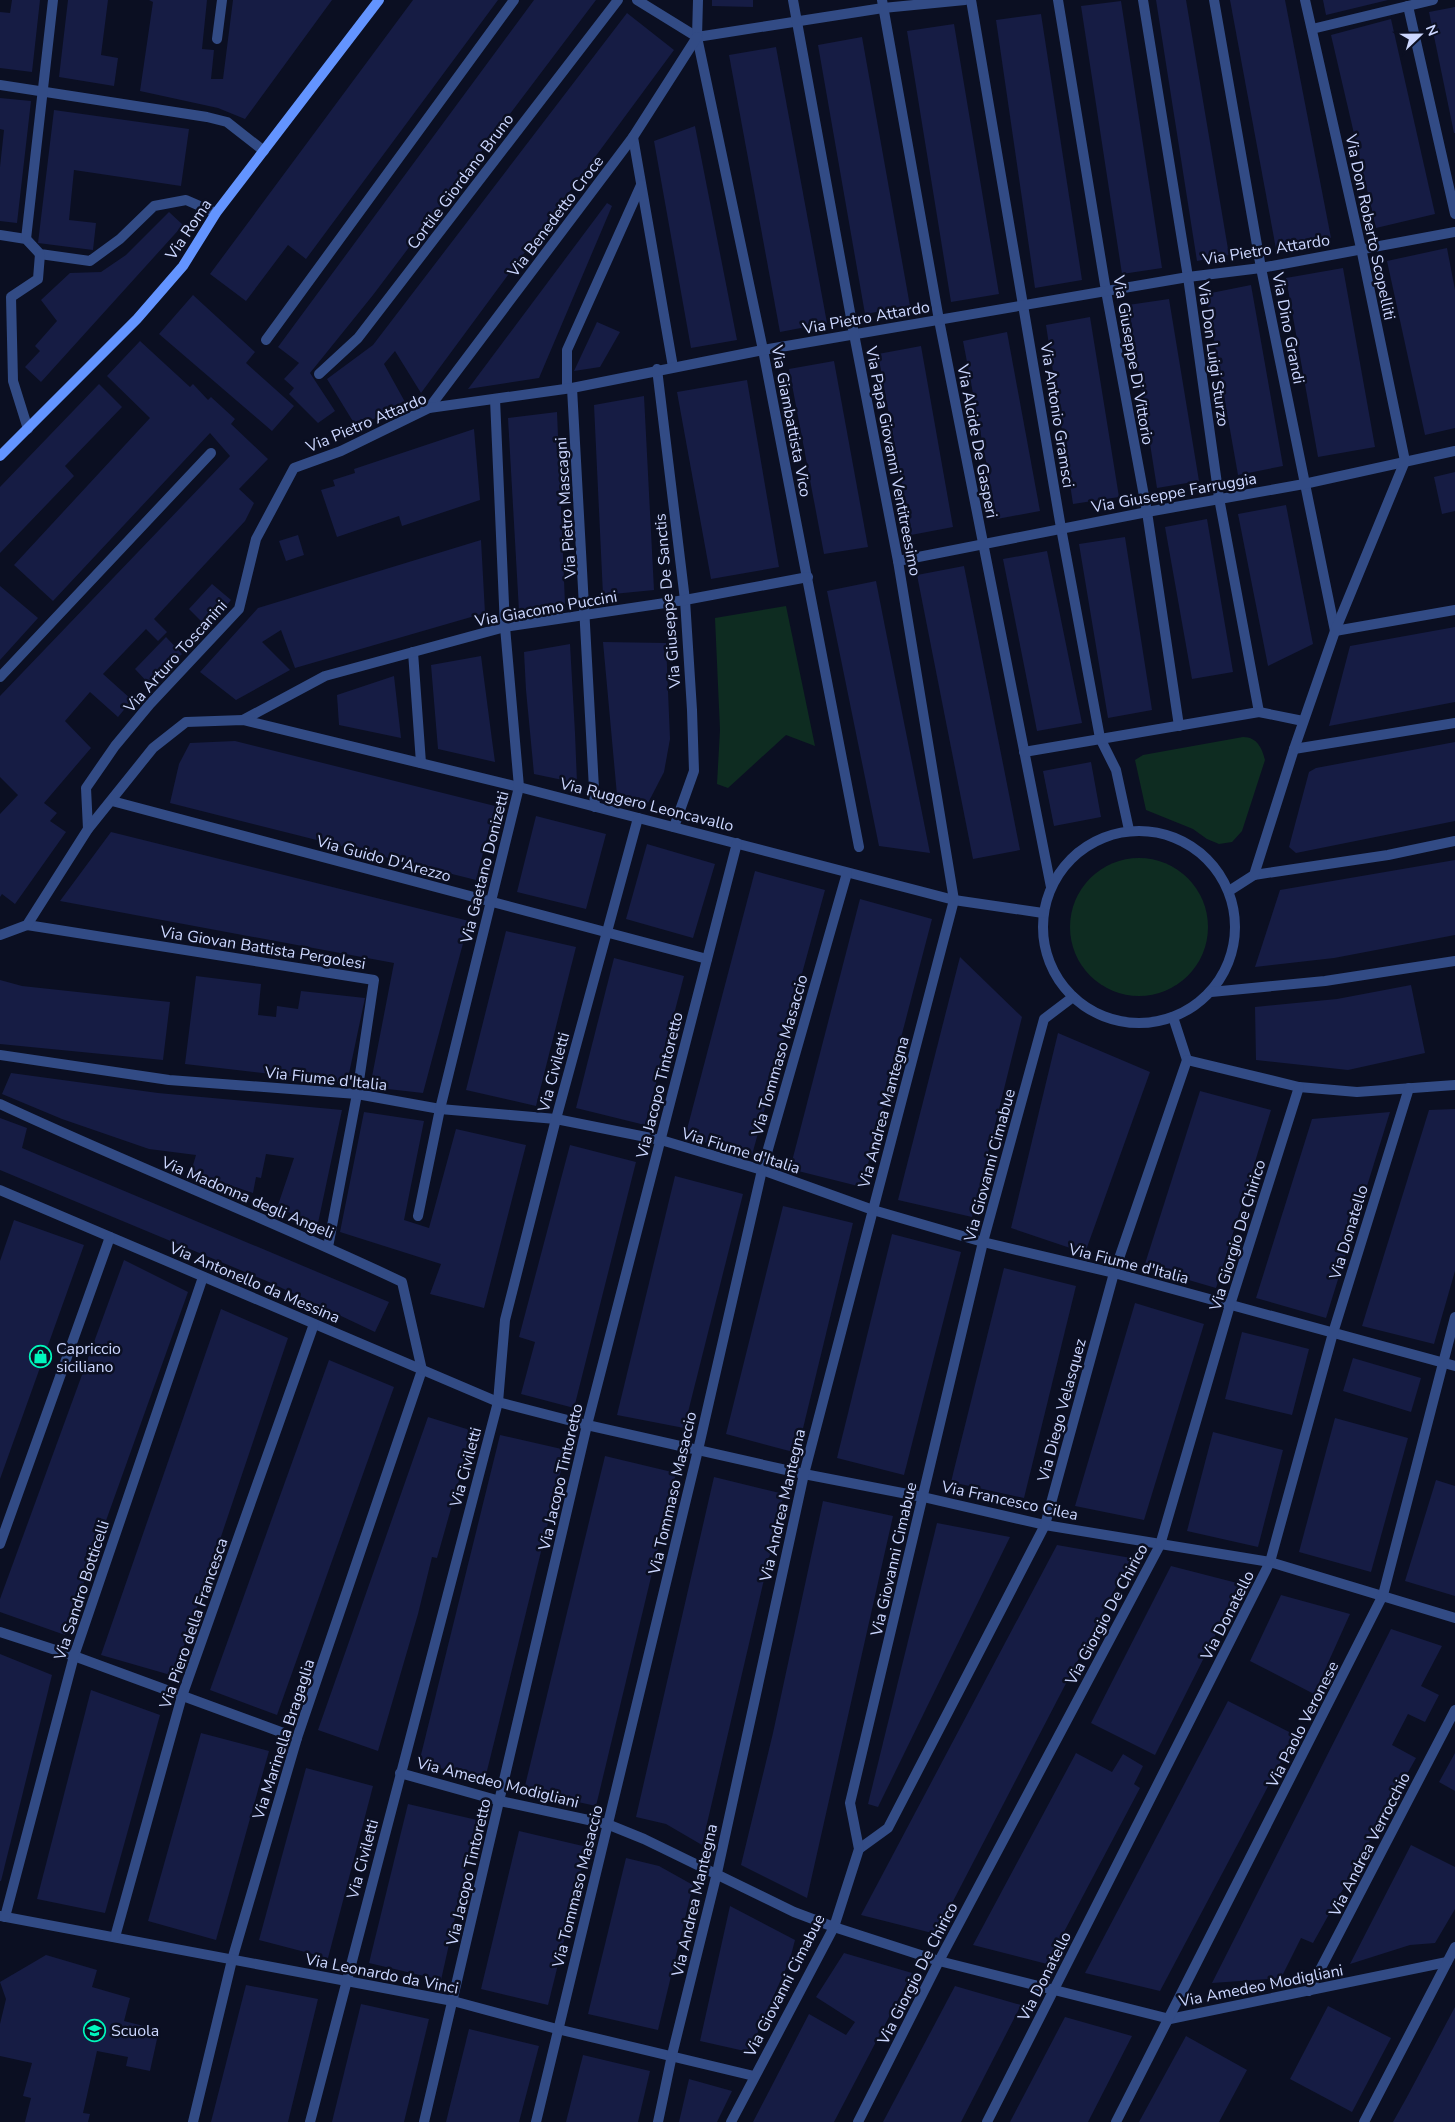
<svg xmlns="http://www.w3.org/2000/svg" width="1455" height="2122" font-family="'Nunito Sans',sans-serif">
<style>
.green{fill:#0e2c21}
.building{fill:#161c44}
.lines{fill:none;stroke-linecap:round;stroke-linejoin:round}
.street{stroke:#324b85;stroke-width:10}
.secondary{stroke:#6394ff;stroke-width:10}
.labels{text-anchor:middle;stroke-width:5;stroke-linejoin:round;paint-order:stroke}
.street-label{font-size:16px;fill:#ccd7ff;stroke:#0b0f22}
.poi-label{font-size:16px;fill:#ccd7ff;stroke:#0b0f22;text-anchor:start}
</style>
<rect width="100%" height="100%" fill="#0b0f22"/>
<g class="green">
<polygon points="786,606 815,746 786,735 728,788 717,784 720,730 715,618"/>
<path d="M1243,737C1257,737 1262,748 1265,760L1242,831L1232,842L1219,844L1207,839L1193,829L1146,810L1135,760L1143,755Z"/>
<circle cx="1139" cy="927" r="69"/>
</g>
<g class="building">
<polygon points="12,0 40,0 32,72 0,68 0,12 10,13"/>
<polygon points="68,0 108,0 101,55 118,58 114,86 59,77"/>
<polygon points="149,0 207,0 202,49 214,50 211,79 223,79 233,0 332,0 245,119 218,108 140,91 153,2"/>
<polygon points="413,0 498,0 306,259 288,245 246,301 210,274"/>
<polygon points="534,0 596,0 373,295 310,373 335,411 318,423 289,394 294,388 284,379 299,363 278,347"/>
<polygon points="712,0 753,0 753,7 712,6"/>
<polygon points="1156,0 1186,0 1229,255 1197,261"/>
<polygon points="1230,0 1285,0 1331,238 1276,249"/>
<polygon points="1323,0 1388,0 1326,15"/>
<polygon points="1121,1 1162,268 1122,274 1081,6"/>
<polygon points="1455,7 1455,133 1454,133 1429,12"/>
<polygon points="627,13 674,50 421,393 395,351 384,364 405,402 357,428 327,379 373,345"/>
<polygon points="1041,14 1082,280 1035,288 996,20"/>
<polygon points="1391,19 1435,214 1376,228 1331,35"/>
<polygon points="954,24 999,294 951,302 907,31"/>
<polygon points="862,37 910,306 865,314 818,45"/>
<polygon points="776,47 827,323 780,332 729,55"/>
<polygon points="0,98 31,101 17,223 0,221 0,167 4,130 0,129"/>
<polygon points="54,110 189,129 181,186 74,170 69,220 96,223 93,250 38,243"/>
<polygon points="695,126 737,340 691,348 654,141"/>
<polygon points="607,203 612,206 539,378 468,389"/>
<polygon points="169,212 183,225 41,382 25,367 40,351 35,346 57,321 41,300 70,273 101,272 126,255"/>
<polygon points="1447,248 1455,290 1455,428 1425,435 1387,261"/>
<polygon points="1343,268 1375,447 1318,457 1286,278"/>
<polygon points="1251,285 1283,466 1238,475 1206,294"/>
<polygon points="193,295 255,352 246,363 294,406 272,431 159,334"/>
<polygon points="1169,299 1199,481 1157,488 1128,305"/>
<polygon points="1090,317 1119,497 1073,504 1046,325"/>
<polygon points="597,322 620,332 600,367 574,371"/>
<polygon points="1007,332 1040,511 997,519 963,341"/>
<polygon points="140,341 190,387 193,384 208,400 211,397 235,419 231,424 268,459 239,489 254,503 245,521 154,619 167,632 158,641 146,629 103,674 132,700 118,717 90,692 65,721 91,748 44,803 57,813 50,821 66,832 15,904 2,894 0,897 0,814 18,795 0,777 0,696 230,456 210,433 53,601 14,565 150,418 107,376"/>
<polygon points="921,346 953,527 911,535 878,354"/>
<polygon points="834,361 868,547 824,554 789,369"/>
<polygon points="747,380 779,567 711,579 677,392"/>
<polygon points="99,384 122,407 65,466 74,476 0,553 0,487"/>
<polygon points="644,396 654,590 603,595 594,405"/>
<polygon points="557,412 565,604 519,611 508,418"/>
<polygon points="474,429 480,500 402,526 399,516 337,537 321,490 335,486 333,480 355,473 354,469"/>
<polygon points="1455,472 1455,511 1442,514 1434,477"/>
<polygon points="1286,505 1313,644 1268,666 1238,514"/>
<polygon points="1207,519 1233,672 1192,679 1165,527"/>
<polygon points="298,535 304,555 286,561 279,541"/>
<polygon points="1125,537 1152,710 1108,718 1079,544"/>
<polygon points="481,540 485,613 295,668 281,630 262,642 290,670 236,700 200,672 258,608"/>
<polygon points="1047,551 1082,723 1037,731 1003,559"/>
<polygon points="964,566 1020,850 973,859 917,575"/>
<polygon points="876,581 885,627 930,853 879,846 827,591"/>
<polygon points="212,584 231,600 208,628 189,609"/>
<polygon points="0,586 38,618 0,660"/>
<polygon points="1455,627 1455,702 1329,726 1350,646"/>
<polygon points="166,637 182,654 150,685 135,669"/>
<polygon points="603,642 666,643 670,739 664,772 648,803 617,795"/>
<polygon points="570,644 575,733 577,783 534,774 526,690 524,652"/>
<polygon points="481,656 492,740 495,762 438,749 431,665"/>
<polygon points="394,676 401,738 339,725 337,695"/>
<polygon points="235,741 495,806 476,880 170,803 179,764 190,743"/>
<polygon points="1455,742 1455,821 1296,853 1289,847 1309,772 1316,768"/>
<polygon points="1091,762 1101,817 1054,826 1043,771"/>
<polygon points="536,816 606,834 586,909 517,892"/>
<polygon points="111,832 469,921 423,1093 370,1087 394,963 60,901"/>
<polygon points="647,844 715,864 693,938 626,919"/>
<polygon points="1455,860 1455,935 1334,958 1255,967 1280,890"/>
<polygon points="755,871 825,890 752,1155 685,1137"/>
<polygon points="860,899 932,919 862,1187 790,1169"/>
<polygon points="506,931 576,947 536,1106 466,1090"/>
<polygon points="960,957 1022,1017 972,1217 898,1200"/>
<polygon points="614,958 684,976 645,1125 576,1108"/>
<polygon points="196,976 261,984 258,1015 276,1017 277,1006 298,1009 301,991 365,998 347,1083 185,1064"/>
<polygon points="0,980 22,986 170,1002 163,1060 0,1044"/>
<polygon points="1411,985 1425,1053 1348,1070 1256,1060 1255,1007 1337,999"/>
<polygon points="1058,1033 1150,1072 1085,1253 1011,1228"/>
<polygon points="11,1073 158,1093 342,1110 318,1223 277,1208 294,1158 266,1154 261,1178 256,1177 253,1193 191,1172 196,1155 149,1149 62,1119 2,1094"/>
<polygon points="1200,1091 1271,1110 1216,1288 1144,1267"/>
<polygon points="1455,1109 1455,1271 1434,1344 1362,1326 1429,1110"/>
<polygon points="364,1112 424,1121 404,1220 429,1228 456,1129 526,1145 484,1308 430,1294 441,1264 340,1232"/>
<polygon points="1390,1112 1326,1318 1256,1298 1312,1119"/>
<polygon points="0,1118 27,1128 22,1148 389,1302 375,1332 269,1282 0,1170"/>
<polygon points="570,1145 636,1162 574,1408 521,1394 535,1342 519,1337"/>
<polygon points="675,1176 743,1194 684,1428 617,1415"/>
<polygon points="783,1206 853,1223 797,1453 726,1434"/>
<polygon points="14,1220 84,1245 0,1479 0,1261"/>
<polygon points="892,1234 961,1252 904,1475 837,1458"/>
<polygon points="124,1260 188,1292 65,1635 0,1612 0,1599"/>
<polygon points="1004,1268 1076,1286 1024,1498 951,1482"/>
<polygon points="1135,1303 1204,1324 1144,1520 1075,1506"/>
<polygon points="221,1309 288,1338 174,1676 101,1655"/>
<polygon points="1242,1332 1309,1349 1292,1415 1225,1399"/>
<polygon points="1353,1358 1421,1378 1411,1412 1343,1391"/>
<polygon points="329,1360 394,1387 277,1715 210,1690"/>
<polygon points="428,1417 473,1431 437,1558 432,1557 418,1614 378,1751 318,1730"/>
<polygon points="1335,1418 1408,1438 1371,1572 1299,1552"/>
<polygon points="1213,1432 1283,1450 1258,1547 1187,1531"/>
<polygon points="500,1435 566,1450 485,1779 419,1763"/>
<polygon points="605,1456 676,1473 596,1806 524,1790"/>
<polygon points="714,1477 784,1494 702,1845 666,1824 636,1817"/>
<polygon points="1436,1480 1455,1486 1455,1596 1405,1581"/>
<polygon points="823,1501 893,1516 807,1898 741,1865 773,1733"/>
<polygon points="937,1523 1010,1537 878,1807 868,1804"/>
<polygon points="1057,1545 1131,1558 936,1934 861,1915"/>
<polygon points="1171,1566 1241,1584 1155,1755 1091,1723"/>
<polygon points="1281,1595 1350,1614 1314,1694 1250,1661"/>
<polygon points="1391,1629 1442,1646 1421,1686 1439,1695 1425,1722 1408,1714 1392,1745 1416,1758 1313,1943 1301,1938 1281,1978 1212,1983"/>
<polygon points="0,1654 52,1675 1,1881 0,1881"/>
<polygon points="91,1690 160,1715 105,1913 37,1899"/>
<polygon points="1228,1701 1295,1735 1242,1836 1160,1991 1085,1973"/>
<polygon points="201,1733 269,1751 216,1940 148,1921"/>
<polygon points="1076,1753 1112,1772 1123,1754 1143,1766 1134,1784 1140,1788 1047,1964 973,1945"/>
<polygon points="1455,1753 1455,1791 1439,1782"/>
<polygon points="306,1768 373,1786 328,1958 259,1940"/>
<polygon points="408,1804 477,1820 441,1980 369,1963"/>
<polygon points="519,1831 587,1847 548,2005 481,1989"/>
<polygon points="1411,1845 1455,1867 1455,1909 1435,1943 1410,1945 1350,1964"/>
<polygon points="626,1858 659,1866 693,1885 658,2030 588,2014"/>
<polygon points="730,1906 795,1940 790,1959 749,2052 700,2041"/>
<polygon points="844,1953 912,1973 834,2122 753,2122 809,2014 846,2035 855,2022 816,1997"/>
<polygon points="46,1955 97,1970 92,1987 130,1998 124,2021 159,2030 150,2071 126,2066 128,2057 97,2051 83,2113 90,2114 88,2122 25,2122 31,2098 23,2096 32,2063 0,2056 0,2024 6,1999 0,1982"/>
<polygon points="246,1985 318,1999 288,2122 211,2122"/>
<polygon points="955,1986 1021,2005 961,2122 883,2122"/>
<polygon points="361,2004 429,2019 404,2122 332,2122"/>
<polygon points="1328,2006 1391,2038 1352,2112 1290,2079"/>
<polygon points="1455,2007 1455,2122 1393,2122 1407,2097"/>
<polygon points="1065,2017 1132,2036 1088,2122 1010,2122"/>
<polygon points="469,2029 539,2046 519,2122 446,2122"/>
<polygon points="1186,2036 1247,2070 1219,2122 1139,2122"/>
<polygon points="583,2055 650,2071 638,2122 566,2122"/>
<polygon points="689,2079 732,2091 717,2122 679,2122"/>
</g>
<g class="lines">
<g class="street">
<polyline points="637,0 697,37 883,8 965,0"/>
<polyline points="698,0 697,37 763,350 859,847"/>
<polyline points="882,0 939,320 1051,887"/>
<polyline points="971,0 1061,528 1100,738 1116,770 1129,830"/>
<polyline points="1058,0 1106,291 1147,512 1179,726"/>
<polyline points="1143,0 1188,277 1219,498 1259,712"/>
<polyline points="1214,0 1261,268 1335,631 1455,610"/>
<polyline points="1408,6 1455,214"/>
<polyline points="1312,29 1433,0"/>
<polyline points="217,39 222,0"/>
<polyline points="0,85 207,117 227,122 264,151"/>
<polyline points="633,137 673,367"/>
<polyline points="0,235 26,239 40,254 90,261 120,239 154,206 186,200 216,213"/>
<polyline points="26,239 53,0"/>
<polyline points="266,340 514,0"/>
<polyline points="657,369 685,600 692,710 694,771 674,827"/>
<polyline points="319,374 358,338 618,0"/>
<polyline points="567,388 567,350 641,185"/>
<polyline points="572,388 595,807"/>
<polyline points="429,408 633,137 697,37"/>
<polyline points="28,429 13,381 11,297 38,279 40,254"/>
<polyline points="898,561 1147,512 1304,484 1455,451"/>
<polyline points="413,652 421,763"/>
<polyline points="0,677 211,453"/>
<polyline points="243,720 325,676 505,627 685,600 808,577"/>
<polyline points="1294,749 1455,723"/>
<polyline points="1024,752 1259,712 1303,721"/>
<polyline points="112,801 707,959"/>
<polyline points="88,829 86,788 115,746 150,704 239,609 256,539 294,468 341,451 429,408 572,388 763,350 1188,277 1261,268 1455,232"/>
<circle cx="1139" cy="927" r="96"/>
<polyline points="1254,875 1388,855 1455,841"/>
<polyline points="1229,891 1254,875 1294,749 1335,631 1405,461 1361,248 1305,0"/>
<polyline points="27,925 374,980 357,1094 328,1247"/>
<polyline points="0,935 27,925 88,829 153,748 186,722 243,720 519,787 954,900 1043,913"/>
<polyline points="1211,992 1325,981 1455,961"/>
<polyline points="1173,1017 1187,1060"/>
<polyline points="0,1055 169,1080 357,1094 440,1109 556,1119 661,1140 762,1170 873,1210 983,1242 1114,1273 1455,1366"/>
<polyline points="1187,1060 1299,1087 1357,1092 1455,1085"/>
<path d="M0,1104C133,1166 269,1219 402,1282L422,1370L297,1738L232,1960L193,2122"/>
<polyline points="0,1190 498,1402 587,1425 804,1474 923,1497 1045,1525 1270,1562 1455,1618"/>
<polyline points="418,1216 440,1109 519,787 505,627 495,399"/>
<polyline points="0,1544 110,1237"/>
<polyline points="0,1632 74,1656 297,1738"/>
<polyline points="400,1773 500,1801 607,1824 644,1839 794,1912 834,1927 939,1961 1170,2019 1447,1962"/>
<polyline points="859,1849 888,1828 1045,1525 1114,1273 1187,1060"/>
<polyline points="0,1916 453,2001 557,2029 754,2076"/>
<polyline points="5,1917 74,1656 203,1277"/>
<polyline points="115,1937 182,1696 314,1324"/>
<polyline points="1309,1991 1455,1710"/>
<polyline points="310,2122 498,1402 505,1320 556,1119 638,818"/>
<polyline points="424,2122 587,1425 737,843"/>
<polyline points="536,2122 698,1450 762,1170 847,873"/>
<polyline points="658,2122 672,2055 717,1873 804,1474 954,900 898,561 854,334 793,0"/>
<polyline points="731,2122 834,1927 859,1849 850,1803 983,1242 1044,1019 1073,997"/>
<polyline points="858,2122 939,1961 1160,1545 1230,1305 1299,1087"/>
<polyline points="987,2122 1270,1562 1333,1333 1409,1088"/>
<polyline points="1116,2122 1383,1595 1455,1317"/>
<polyline points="1364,2122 1455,1947"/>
</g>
<polyline class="secondary" points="0,456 137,319 183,266 216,213 379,0"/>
</g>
<defs>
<symbol id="shop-ring" viewBox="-11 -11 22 22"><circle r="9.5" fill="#0b0f22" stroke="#00f7bc" stroke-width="1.5"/><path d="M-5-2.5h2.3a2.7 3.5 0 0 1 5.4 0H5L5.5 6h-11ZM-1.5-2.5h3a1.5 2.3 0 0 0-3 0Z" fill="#00f7bc"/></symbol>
<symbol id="school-ring" viewBox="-11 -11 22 22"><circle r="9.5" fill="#0b0f22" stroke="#00f7bc" stroke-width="1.5"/><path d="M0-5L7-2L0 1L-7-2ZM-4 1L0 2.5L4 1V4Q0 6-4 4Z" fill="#00f7bc"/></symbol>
</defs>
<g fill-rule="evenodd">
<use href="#shop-ring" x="28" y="1344" width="25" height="25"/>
<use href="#school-ring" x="82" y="2018" width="25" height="25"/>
</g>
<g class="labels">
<g class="street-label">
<text transform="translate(460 181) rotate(-53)" y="6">Cortile Giordano Bruno</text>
<text transform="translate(555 216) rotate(-53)" y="6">Via Benedetto Croce</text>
<text transform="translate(1371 227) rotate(78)" y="6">Via Don Roberto Scopelliti</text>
<text transform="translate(188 229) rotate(-56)" y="6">Via Roma</text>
<text transform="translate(1266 249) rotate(-9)" y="6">Via Pietro Attardo</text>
<text transform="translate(866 317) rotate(-10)" y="6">Via Pietro Attardo</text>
<text transform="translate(1289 328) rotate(79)" y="6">Via Dino Grandi</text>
<text transform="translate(1214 354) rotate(82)" y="6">Via Don Luigi Sturzo</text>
<text transform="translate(1134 360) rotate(80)" y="6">Via Giuseppe Di Vittorio</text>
<text transform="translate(1058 415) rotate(81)" y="6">Via Antonio Gramsci</text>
<text transform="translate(792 421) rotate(79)" y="6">Via Giambattista Vico</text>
<text transform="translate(366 422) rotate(-23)" y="6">Via Pietro Attardo</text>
<text transform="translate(978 441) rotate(79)" y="6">Via Alcide De Gasperi</text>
<text transform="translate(894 461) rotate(79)" y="6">Via Papa Giovanni Ventitreesimo</text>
<text transform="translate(1174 492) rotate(-10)" y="6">Via Giuseppe Farruggia</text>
<text transform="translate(565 508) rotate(-94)" y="6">Via Pietro Mascagni</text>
<text transform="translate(667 601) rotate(-95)" y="6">Via Giuseppe De Sanctis</text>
<text transform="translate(546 608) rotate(-10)" y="6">Via Giacomo Puccini</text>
<text transform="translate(175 656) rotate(-48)" y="6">Via Arturo Toscanini</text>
<text transform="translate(647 804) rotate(14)" y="6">Via Ruggero Leoncavallo</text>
<text transform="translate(384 858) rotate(15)" y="6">Via Guido D'Arezzo</text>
<text transform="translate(484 867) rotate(-76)" y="6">Via Gaetano Donizetti</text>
<text transform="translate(263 947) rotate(9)" y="6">Via Giovan Battista Pergolesi</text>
<text transform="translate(779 1055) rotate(-74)" y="6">Via Tommaso Masaccio</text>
<text transform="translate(553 1072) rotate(-75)" y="6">Via Civiletti</text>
<text transform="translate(326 1078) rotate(6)" y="6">Via Fiume d'Italia</text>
<text transform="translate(659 1085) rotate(-76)" y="6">Via Jacopo Tintoretto</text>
<text transform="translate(883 1112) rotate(-75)" y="6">Via Andrea Mantegna</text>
<text transform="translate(741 1150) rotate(17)" y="6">Via Fiume d'Italia</text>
<text transform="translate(989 1165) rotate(-75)" y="6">Via Giovanni Cimabue</text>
<text transform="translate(248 1197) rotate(23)" y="6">Via Madonna degli Angeli</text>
<text transform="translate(1348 1232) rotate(-73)" y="6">Via Donatello</text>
<text transform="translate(1237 1235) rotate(-73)" y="6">Via Giorgio De Chirico</text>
<text transform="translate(1129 1263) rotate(14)" y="6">Via Fiume d'Italia</text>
<text transform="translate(255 1282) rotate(23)" y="6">Via Antonello da Messina</text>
<text transform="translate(1061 1410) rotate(-75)" y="6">Via Diego Velasquez</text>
<text transform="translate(465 1467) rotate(-75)" y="6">Via Civiletti</text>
<text transform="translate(560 1477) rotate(-77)" y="6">Via Jacopo Tintoretto</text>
<text transform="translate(672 1493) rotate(-77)" y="6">Via Tommaso Masaccio</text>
<text transform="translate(1010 1500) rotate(12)" y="6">Via Francesco Cilea</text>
<text transform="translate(782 1505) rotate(-77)" y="6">Via Andrea Mantegna</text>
<text transform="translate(893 1559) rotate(-77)" y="6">Via Giovanni Cimabue</text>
<text transform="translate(81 1590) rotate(-72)" y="6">Via Sandro Botticelli</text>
<text transform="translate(1106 1614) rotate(-62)" y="6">Via Giorgio De Chirico</text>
<text transform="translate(1227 1615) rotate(-63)" y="6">Via Donatello</text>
<text transform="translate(193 1623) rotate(-71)" y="6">Via Piero della Francesca</text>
<text transform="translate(1302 1724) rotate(-63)" y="6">Via Paolo Veronese</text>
<text transform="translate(283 1739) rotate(-72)" y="6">Via Marinella Bragaglia</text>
<text transform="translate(498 1782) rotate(14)" y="6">Via Amedeo Modigliani</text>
<text transform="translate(1369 1844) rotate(-63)" y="6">Via Andrea Verrocchio</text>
<text transform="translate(362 1859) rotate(-75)" y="6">Via Civiletti</text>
<text transform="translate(468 1872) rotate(-77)" y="6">Via Jacopo Tintoretto</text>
<text transform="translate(577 1886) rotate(-76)" y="6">Via Tommaso Masaccio</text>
<text transform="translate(694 1900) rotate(-77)" y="6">Via Andrea Mantegna</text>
<text transform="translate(382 1973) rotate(11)" y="6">Via Leonardo da Vinci</text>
<text transform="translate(917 1973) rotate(-63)" y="6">Via Giorgio De Chirico</text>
<text transform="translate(1044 1976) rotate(-63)" y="6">Via Donatello</text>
<text transform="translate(784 1985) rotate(-63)" y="6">Via Giovanni Cimabue</text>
<text transform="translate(1261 1985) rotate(-11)" y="6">Via Amedeo Modigliani</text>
</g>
<g class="poi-label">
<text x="56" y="1354">Capriccio<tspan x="56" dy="18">siciliano</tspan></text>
<text x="111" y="2036">Scuola</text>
</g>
</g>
<g transform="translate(1420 35) rotate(68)" stroke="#0b0f22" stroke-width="4" paint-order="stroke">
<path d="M0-4L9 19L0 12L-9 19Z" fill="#ccd7ff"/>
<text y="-8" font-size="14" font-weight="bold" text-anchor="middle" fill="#ccd7ff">N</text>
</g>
</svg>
